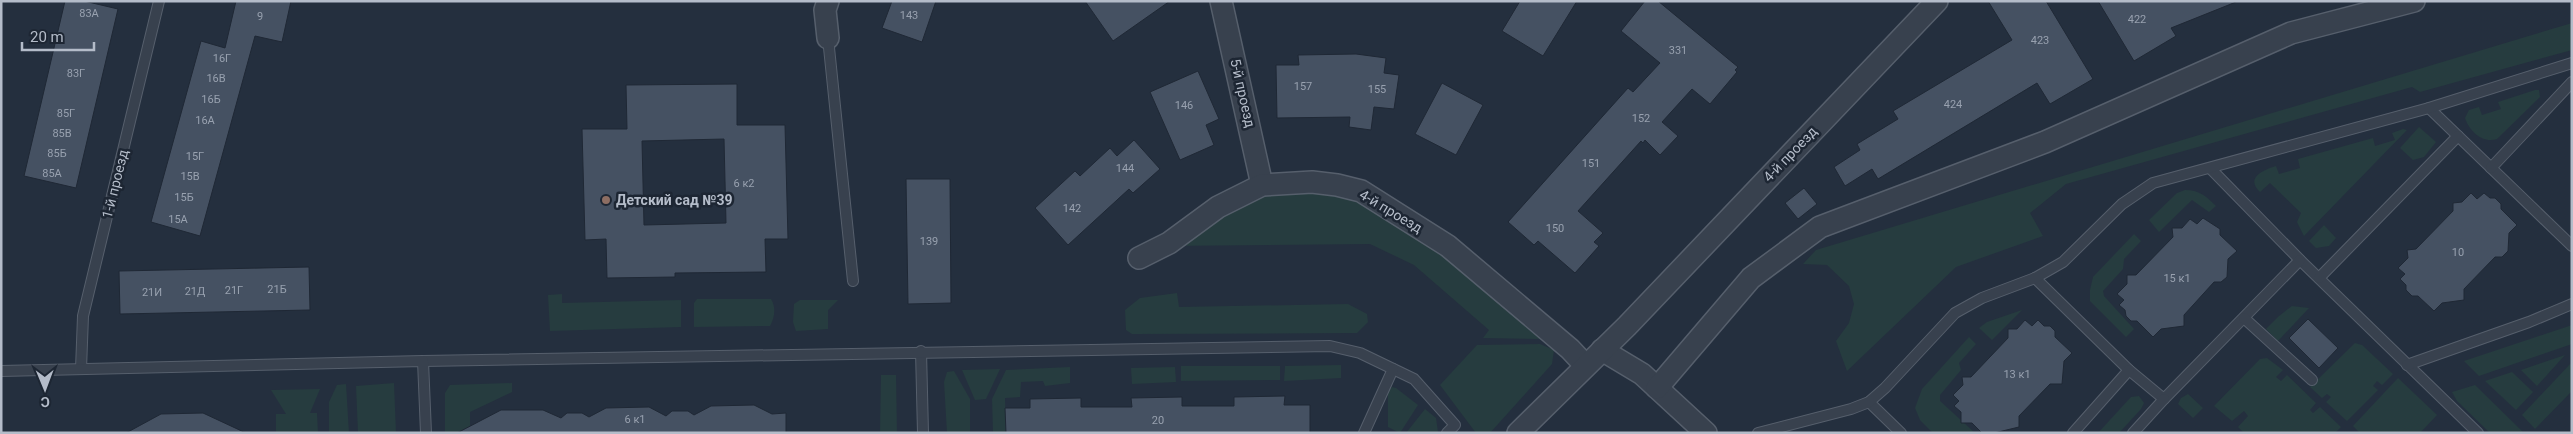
<svg xmlns="http://www.w3.org/2000/svg" width="2573" height="434" font-family="Roboto,sans-serif">
<style>
.green{fill:#263c3f}
.building{fill:#455162;stroke:#1f2835;fill-rule:evenodd}
.lines{fill:none;stroke-linecap:round;stroke-linejoin:round}
.lane-casing{stroke:#565f6c;stroke-width:12}
.street-casing{stroke:#565f6c;stroke-width:24}
.lane{stroke:#38414e;stroke-width:10}
.street{stroke:#38414e;stroke-width:21}
.education-dot{fill:#8d6e63;stroke:#1d2633;stroke-width:2}
.labels{text-anchor:middle;stroke-width:5;stroke-linejoin:round;paint-order:stroke}
.number-label{font-size:11px;fill:#98a1af}
.street-label{font-size:14px;fill:#b4bcc9;stroke:#1d2633}
.poi-label{font-size:14px;font-weight:bold;fill:#b4bcc9;stroke:#1d2633;text-anchor:start}
</style>
<rect width="100%" height="100%" fill="#242f3e"/>
<g class="green">
<polygon points="2572,23 2572,50 2420,92 2412,87 2066,184 2030,213 2043,236 1956,267 1847,371 1836,341 1849,323 1854,304 1849,286 1827,265 1803,264 1816,250"/>
<path d="M2535,90H2539L2540,97L2497,139C2483,144 2469,131 2465,118L2469,110L2479,107L2482,115L2501,109L2498,102Z"/>
<polygon points="2419,127 2436,142 2424,157 2413,160 2400,148"/>
<path d="M2403,129L2407,130L2304,236L2297,222L2301,213L2270,183L2260,192C2245,178 2263,170 2276,166L2279,174L2300,168L2298,159L2373,138L2375,146L2395,140L2392,133Z"/>
<polygon points="1256,188 1361,191 1448,246 1554,345 1540,339 1483,338 1489,330 1414,265 1370,244 1163,246"/>
<path d="M2185,190C2199,190 2206,196 2216,206L2209,212L2192,200L2159,232L2149,220L2177,193Z"/>
<polygon points="2324,225 2336,238 2329,246 2316,248 2309,241"/>
<polygon points="2134,234 2141,241 2124,259 2123,269 2103,291 2104,296 2134,329 2126,337 2090,301 2090,290 2093,277"/>
<polygon points="1177,293 1179,307 1348,304 1367,314 1368,322 1357,333 1132,334 1126,330 1125,310 1140,298"/>
<polygon points="562,294 562,303 681,300 681,327 550,331 548,295"/>
<path d="M697,299H771C776,307 775,317 770,326L694,327V303Z"/>
<polygon points="800,300 838,300 828,310 828,329 796,331 793,322 794,304"/>
<polygon points="2292,306 2309,308 2278,341 2266,329 2279,316"/>
<polygon points="2022,310 1992,340 1979,328 1987,322"/>
<polygon points="2572,325 2572,344 2479,376 2464,361"/>
<polygon points="1969,337 1976,344 1959,363 1961,370 1940,395 1940,401 1975,433 1933,433 1920,420 1915,408 1922,389"/>
<polygon points="2355,343 2362,345 2393,374 2382,385 2377,381 2373,386 2378,390 2347,421 2326,402 2331,397 2327,394 2322,398 2310,387"/>
<polygon points="1540,344 1554,350 1552,364 1490,433 1476,433 1440,385 1477,345"/>
<polygon points="2565,355 2537,386 2521,370"/>
<polygon points="2267,358 2283,370 2276,377 2281,381 2287,375 2316,403 2310,410 2313,413 2320,407 2341,427 2335,433 2244,433 2238,427 2248,416 2244,411 2232,421 2214,406 2260,359"/>
<polygon points="2572,362 2572,391 2535,429 2522,415"/>
<polygon points="1341,365 1341,378 1284,381 1285,366"/>
<polygon points="1181,366 1280,366 1280,380 1181,381"/>
<polygon points="1070,367 1070,383 1045,386 1043,381 1021,382 1020,397 1005,398 1006,433 993,433 992,399 1006,370"/>
<polygon points="1175,367 1176,382 1132,384 1131,368"/>
<polygon points="1000,369 986,399 975,400 962,370"/>
<polygon points="954,371 970,399 970,433 947,433 944,382 947,372"/>
<polygon points="2512,372 2533,392 2516,410 2485,381"/>
<polygon points="881,375 896,375 897,433 880,433"/>
<polygon points="2398,378 2437,415 2420,433 2360,433 2353,426"/>
<polygon points="394,383 396,433 358,433 356,386"/>
<polygon points="512,383 512,392 470,412 470,433 445,433 445,393 450,385"/>
<polygon points="346,384 349,433 329,433 329,402 337,385"/>
<polygon points="2475,385 2524,433 2490,433 2457,401 2452,392"/>
<polygon points="1392,387 1396,388 1418,405 1400,433 1388,427 1388,391"/>
<polygon points="320,389 310,413 317,413 318,433 276,433 276,414 286,414 271,390"/>
<polygon points="2188,394 2203,408 2193,418 2178,404 2181,398"/>
<polygon points="2139,396 2144,403 2141,409 2119,433 2098,433 2131,397"/>
<polygon points="1425,409 1436,418 1438,432 1406,433"/>
</g>
<g class="building">
<polygon points="65,1 84,1 118,9 76,188 24,176"/>
<polygon points="236,1 291,1 282,42 255,36 200,236 151,222 201,41 225,48"/>
<polygon points="892,1 936,1 922,42 882,28"/>
<polygon points="1085,1 1170,1 1113,41"/>
<polygon points="1520,1 1577,1 1543,56 1502,31"/>
<polygon points="1645,1 1658,1 1738,67 1735,70 1737,72 1710,104 1692,89 1662,122 1678,136 1660,155 1645,140 1643,143 1641,141 1578,211 1603,233 1594,242 1599,246 1575,273 1538,241 1534,245 1508,222 1628,88 1633,92 1660,63 1621,31"/>
<polygon points="1988,1 2046,1 2093,79 2050,104 2037,83 1878,179 1872,169 1845,186 1834,167 1860,150 1857,144 1898,119 1893,111 2012,40"/>
<polygon points="2098,1 2236,1 2236,2 2171,28 2176,36 2134,61"/>
<polygon points="1356,54 1386,58 1384,73 1399,75 1394,109 1374,107 1371,130 1349,127 1350,117 1277,118 1276,65 1299,65 1298,55"/>
<polygon points="1198,71 1219,119 1206,125 1214,145 1180,160 1150,92"/>
<polygon points="1442,83 1483,105 1456,155 1415,134"/>
<path d="M737,84V125H785L788,239H765L766,272L675,273V277L607,278L606,239L585,240L582,129H627L626,85ZM724,139L726,223L644,225L642,141Z"/>
<polygon points="1134,140 1160,169 1133,193 1129,189 1068,245 1035,208 1075,171 1080,176 1110,148 1117,156"/>
<polygon points="906,179 950,179 951,303 908,304"/>
<polygon points="1804,188 1817,204 1798,219 1785,203"/>
<polygon points="2471,193 2477,199 2484,193 2490,198 2495,198 2501,204 2501,209 2517,225 2509,233 2508,251 2502,257 2495,257 2464,289 2464,300 2442,303 2434,311 2418,296 2412,296 2406,290 2406,285 2400,279 2405,274 2398,268 2408,258 2407,250 2416,249 2453,211 2453,203 2462,202"/>
<polygon points="2203,218 2220,229 2220,235 2237,251 2228,259 2227,277 2221,282 2214,282 2184,315 2184,326 2161,329 2153,337 2137,321 2131,321 2126,316 2125,310 2119,305 2124,300 2117,294 2127,284 2127,275 2136,275 2173,237 2172,228 2182,228 2190,219 2197,224"/>
<polygon points="309,267 310,310 120,314 119,271"/>
<polygon points="2308,319 2338,348 2319,368 2289,338"/>
<polygon points="2025,320 2032,326 2038,320 2044,326 2050,326 2055,331 2055,337 2072,353 2064,361 2062,384 2050,384 2019,416 2019,427 1994,433 1982,433 1972,423 1961,423 1961,412 1954,406 1959,401 1953,395 1963,385 1962,377 1971,377 2008,338 2008,329 2017,329"/>
<polygon points="1285,396 1284,405 1310,405 1310,433 1006,433 1005,408 1030,408 1030,399 1081,398 1081,407 1132,407 1131,398 1182,397 1182,406 1234,406 1234,397"/>
<polygon points="754,405 772,414 786,413 786,433 457,433 501,410 543,410 561,418 567,413 582,413 589,417 606,408 649,407 666,416 672,411 688,411 694,415 711,406"/>
<polygon points="203,413 246,433 126,433 161,414"/>
</g>
<g class="lines">
<defs>
<g id="lane">
<polyline points="828,38 853,281"/>
<polyline points="2429,108 2572,246"/>
<polyline points="2210,168 2300,260 2478,433"/>
<polyline points="2491,168 2572,82"/>
<polyline points="2035,278 2129,370 2164,399 2300,260"/>
<polyline points="2319,278 2458,136"/>
<polyline points="2244,318 2312,380"/>
<polyline points="921,351 923,433"/>
<polyline points="423,361 1330,346 1360,353 1414,379 1455,425 1447,433"/>
<polyline points="2407,365 2529,322 2572,304"/>
<polyline points="81,369 83,316 159,1"/>
<polyline points="1,371 423,361 426,433"/>
<polyline points="1869,402 1901,433"/>
<polyline points="1364,433 1393,369"/>
<polyline points="1758,433 1851,409 1869,402 1885,388 1955,313 1982,298 2035,278 2063,262 2122,204 2153,183 2429,108 2572,63"/>
<polyline points="2073,433 2129,370"/>
<polyline points="2133,433 2164,399"/>
</g>
<g id="street">
<polyline points="828,1 825,10 828,38"/>
<polyline points="1221,1 1262,185"/>
<polyline points="1139,258 1169,243 1218,207 1262,185 1312,182 1337,185 1361,191 1448,246 1570,349 1585,365"/>
<polyline points="1602,350 1642,374 1706,433"/>
<polyline points="1657,388 1751,278 1820,227 2045,142 2291,33 2414,1"/>
<polyline points="1518,433 1627,326 1937,1"/>
</g>
</defs>
<use href="#lane" class="lane-casing"/>
<use href="#street" class="street-casing"/>
<use href="#lane" class="lane"/>
<use href="#street" class="street"/>
</g>
<circle class="education-dot" cx="606" cy="200" r="5"/>
<g class="labels">
<g class="number-label">
<text x="89" y="17">83А</text>
<text x="909" y="19">143</text>
<text x="260" y="20">9</text>
<text x="2137" y="23">422</text>
<text x="2040" y="44">423</text>
<text x="1678" y="54">331</text>
<text x="222" y="62">16Г</text>
<text x="76" y="77">83Г</text>
<text x="216" y="82">16В</text>
<text x="1303" y="90">157</text>
<text x="1377" y="93">155</text>
<text x="211" y="103">16Б</text>
<text x="1953" y="108">424</text>
<text x="1184" y="109">146</text>
<text x="66" y="117">85Г</text>
<text x="1641" y="122">152</text>
<text x="205" y="124">16А</text>
<text x="62" y="137">85В</text>
<text x="57" y="157">85Б</text>
<text x="195" y="160">15Г</text>
<text x="1591" y="167">151</text>
<text x="1125" y="172">144</text>
<text x="52" y="177">85А</text>
<text x="190" y="180">15В</text>
<text x="744" y="187">6 к2</text>
<text x="184" y="201">15Б</text>
<text x="1072" y="212">142</text>
<text x="178" y="223">15А</text>
<text x="1555" y="232">150</text>
<text x="929" y="245">139</text>
<text x="2458" y="256">10</text>
<text x="2177" y="282">15 к1</text>
<text x="277" y="293">21Б</text>
<text x="234" y="294">21Г</text>
<text x="195" y="295">21Д</text>
<text x="152" y="296">21И</text>
<text x="2017" y="378">13 к1</text>
<text x="635" y="423">6 к1</text>
<text x="1158" y="424">20</text>
</g>
<g class="street-label">
<text transform="translate(1243 93) rotate(77)" y="5">5-й проезд</text>
<text transform="translate(1790 154) rotate(-46)" y="5">4-й проезд</text>
<text transform="translate(115 184) rotate(-76)" y="5">1-й проезд</text>
<text transform="translate(1391 211) rotate(31)" y="5">4-й проезд</text>
</g>
<g class="poi-label">
<text x="616" y="205">Детский сад №39</text>
</g>
</g>
<rect width="2573" height="434" fill="none" stroke="#b4bcc9" stroke-width="5"/>
<g transform="translate(45 389) rotate(179)" stroke="#1d2633" stroke-width="4" paint-order="stroke">
<path d="M0-4L9 19L0 12L-9 19Z" fill="#b4bcc9"/>
<text y="-8" font-size="14" font-weight="bold" text-anchor="middle" fill="#b4bcc9">С</text>
</g>
<path d="M22 42v8h72v-8" fill="none" stroke="#b4bcc9" stroke-width="2.5"/>
<text x="30" y="42" font-size="15" fill="#b4bcc9" stroke="#1d2633" stroke-width="4" paint-order="stroke">20 m</text>
</svg>
